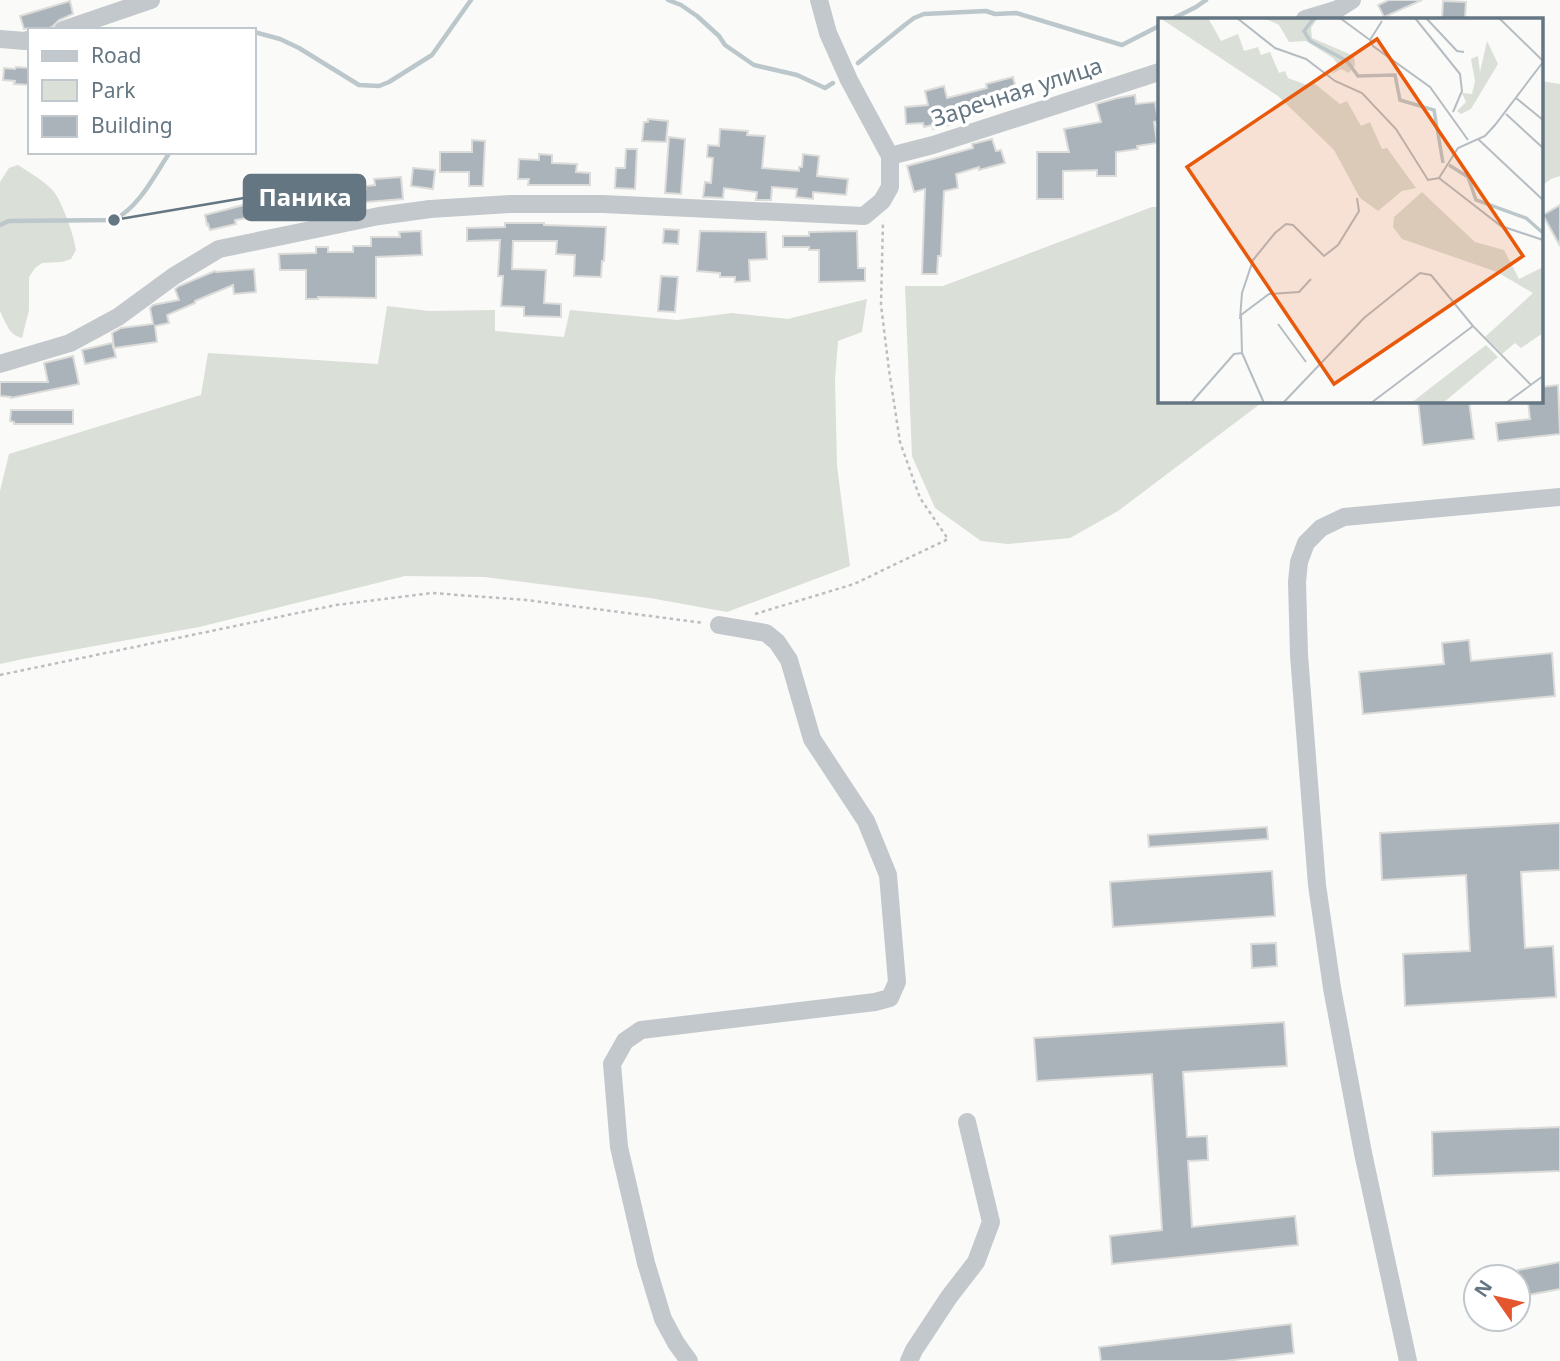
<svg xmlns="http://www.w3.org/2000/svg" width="1560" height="1361" font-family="'Noto Sans',sans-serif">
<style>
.green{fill:#dadfd7}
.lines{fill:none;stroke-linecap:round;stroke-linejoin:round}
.stream{stroke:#bbc7cb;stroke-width:4.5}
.building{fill:#aab3b9;stroke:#dcdcda;stroke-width:2}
.path{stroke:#bbbfc2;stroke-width:2.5;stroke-dasharray:3.5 3.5;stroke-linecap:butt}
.minor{stroke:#c3c8cc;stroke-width:18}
.labels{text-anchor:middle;stroke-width:7;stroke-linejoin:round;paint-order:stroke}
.street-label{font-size:23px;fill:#657683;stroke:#fff}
.inset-river{fill:none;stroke:#bbc7cb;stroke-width:3.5}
.inset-road{fill:none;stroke:#b5bdc2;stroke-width:2}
.view{fill:#e8590c;fill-opacity:0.15;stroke:#e8590c;stroke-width:3.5}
.inset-edge{fill:none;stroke:#657683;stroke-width:3.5}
.leader{fill:none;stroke:#657683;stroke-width:2.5}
.callout-dot{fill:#657683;stroke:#fff;stroke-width:2.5}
.callout{fill:#657683;stroke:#657683;stroke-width:2.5}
.callout-label{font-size:24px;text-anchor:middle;font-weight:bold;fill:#fff}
</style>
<rect width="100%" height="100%" fill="#fafaf8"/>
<g class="green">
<polygon points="1541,81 1560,84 1560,176 1551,179 1541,186"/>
<path d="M18,165C30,173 45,181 54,192C63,204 74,236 76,250L71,259L62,262L42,263L35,268L29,277V310L22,338C9,335 6,323 0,311V182L9,168Z"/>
<polygon points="1152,207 1159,207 1159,401 1264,401 1118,511 1070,538 1008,544 981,541 935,508 912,456 905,286 943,286"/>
<polygon points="867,299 862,332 838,341 835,379 837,466 850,566 727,612 650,598 485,577 405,576 199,627 23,659 0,664 0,491 9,454 201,395 208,353 378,364 387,306 429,311 495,310 495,331 564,337 570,310 677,320 732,313 788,319"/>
</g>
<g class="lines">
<g class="stream">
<polyline points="668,0 681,5 697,16 719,36 725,45 754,65 797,75 825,88 833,83"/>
<polyline points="1172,19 1196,7 1206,0"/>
<polyline points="254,32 280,39 299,48 359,85 379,86 389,82 432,55 471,0"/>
<polyline points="858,63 906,24 914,18 924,14 986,11 995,14 1016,13 1122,45 1159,26"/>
<path d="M0,225L9,221L114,220C140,206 154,176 170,152"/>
</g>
</g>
<g class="building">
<polygon points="1389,0 1422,0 1384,17 1378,5"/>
<polygon points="70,1 73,14 59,20 52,27 42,30 31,28 24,29 20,16"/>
<polygon points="1443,1 1466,2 1465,19 1442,19"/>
<polygon points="16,67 30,68 30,85 14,84 15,81 3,80 4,68 15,69"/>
<polygon points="1013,77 1018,97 983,106 984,113 952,121 952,124 933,129 932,125 924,127 923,123 906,124 905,107 928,105 925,91 944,86 947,98 987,88 986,84"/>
<polygon points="1135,95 1136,104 1155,102 1158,121 1154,122 1157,143 1137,146 1138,149 1116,152 1116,176 1097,176 1097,170 1063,171 1063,199 1037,199 1037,152 1069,152 1064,129 1101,122 1096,104 1117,98"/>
<polygon points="648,119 668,121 666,142 642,141 644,122 648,122"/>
<polygon points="720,129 748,131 747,135 765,136 762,168 799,171 799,167 802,167 803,154 819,156 817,176 848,179 846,195 813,192 813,199 796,197 797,189 772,187 771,200 756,200 757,192 724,188 723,198 703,197 705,182 711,183 713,158 707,157 708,145 719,146"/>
<polygon points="669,137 685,139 681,194 665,193"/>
<polygon points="992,139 996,151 1001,150 1005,163 979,170 979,167 956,174 958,188 944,191 941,256 938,256 937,274 922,274 925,189 914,192 907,166 973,148 972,144"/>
<polygon points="472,140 485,141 483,186 469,186 469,172 440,172 440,152 472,152"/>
<polygon points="626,149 637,149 635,189 615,188 616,168 625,168"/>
<polygon points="539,154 552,155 552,163 577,164 576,172 590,173 590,185 528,185 529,179 518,179 519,159 539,160"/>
<polygon points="413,168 435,170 433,189 411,186"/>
<polygon points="401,177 403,199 353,203 354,204 325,208 323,194 366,189 365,186 375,185 374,179"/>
<polygon points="275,197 278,215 266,217 266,215 235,220 236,224 210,230 208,224 207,225 205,215"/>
<polygon points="1560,205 1560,246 1543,215"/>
<polygon points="505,223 544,223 544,225 606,227 604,261 602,261 601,277 574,276 575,255 556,254 557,241 513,241 512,269 546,270 544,303 561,304 561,317 524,316 524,307 501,306 503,276 498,276 500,240 467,241 467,228 505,227"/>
<polygon points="664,229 679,230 678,244 663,243"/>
<polygon points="421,231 422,255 376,257 376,298 318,297 318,299 306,299 306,270 280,270 279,254 316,253 316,247 328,247 328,252 353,252 353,246 371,246 371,237 400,237 399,232"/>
<polygon points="700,231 766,232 767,259 749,260 750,281 735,282 735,277 720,277 720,273 697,271"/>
<polygon points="857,231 858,268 865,268 865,281 819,282 819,250 809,250 809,247 783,247 783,236 809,236 809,232"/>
<polygon points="254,269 256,292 234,294 233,285 195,301 195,303 167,315 169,323 155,326 157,342 114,348 112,333 121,328 153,324 150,308 153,305 179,300 175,289 179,286 215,271 216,272"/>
<polygon points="661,276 678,277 675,312 658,311"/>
<polygon points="112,343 116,357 85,364 82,350"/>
<polygon points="73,356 79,384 11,398 11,397 0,396 0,382 48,382 44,363"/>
<polygon points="1558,385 1560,434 1498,441 1496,423 1530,419 1528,401 1541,401 1541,387"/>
<polygon points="1418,401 1469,401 1474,439 1423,445"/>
<polygon points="11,410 73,410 73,424 14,424 14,422 10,421"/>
<polygon points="1469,640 1471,661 1552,653 1555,696 1363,714 1359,672 1444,664 1442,643"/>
<polygon points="1560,823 1560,870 1521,872 1525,948 1553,946 1556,997 1405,1006 1403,954 1470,951 1466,875 1382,880 1380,833"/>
<polygon points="1267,827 1268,839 1149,847 1148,835"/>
<polygon points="1272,871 1275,916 1113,927 1110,882"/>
<polygon points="1276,943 1277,966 1252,968 1251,944"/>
<polygon points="1284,1022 1287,1066 1183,1072 1187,1137 1207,1136 1208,1160 1188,1161 1192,1227 1295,1216 1298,1245 1112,1264 1110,1236 1162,1230 1152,1074 1037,1081 1034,1038"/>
<polygon points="1560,1127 1560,1171 1433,1176 1432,1132"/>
<polygon points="1560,1262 1560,1289 1518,1297 1518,1270"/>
<polygon points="1291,1324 1294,1353 1224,1361 1101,1361 1099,1347"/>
</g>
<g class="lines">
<g class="path">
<polyline points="755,614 854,584 948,539 920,498 900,442 889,370 881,305 883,221"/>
<polyline points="0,675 336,605 432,593 526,600 704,623"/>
</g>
<g class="minor">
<polyline points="1305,19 1338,9 1352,0"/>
<polyline points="63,30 151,0"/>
<polyline points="0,39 25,41 30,39"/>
<polyline points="890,156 933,145 1159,72"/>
<polyline points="0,364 70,343 118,317 174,276 219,249 379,216 430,209 511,204 603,204 864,216 882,201 890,187 890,156 849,80 828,33 819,0"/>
<polyline points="689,1361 676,1343 663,1319 646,1263 619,1147 612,1064 625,1041 641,1030 875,1002 890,998 897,982 888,875 866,821 812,739 789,660 777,642 766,633 719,625"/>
<polyline points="909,1361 914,1350 949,1297 976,1262 991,1222 967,1122"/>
<polyline points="1408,1361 1363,1153 1332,988 1317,885 1299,655 1297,582 1299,562 1306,543 1321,528 1344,517 1560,497"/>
</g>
</g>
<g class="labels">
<g class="street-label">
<text transform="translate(1017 92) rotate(-18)" y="8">Заречная улица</text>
</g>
</g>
<g transform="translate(1158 18)">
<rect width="385" height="385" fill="#fafaf8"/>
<path d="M2,0H50L63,23L80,16L86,33L100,29L103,37L112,34L121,55L127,53L130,60L149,67L156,65L182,86L189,83L203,108L212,104L224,131L229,130L258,170L244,173L220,193L202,180L176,132L120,78ZM106,0H160L153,10L154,20L196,38L197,47L191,55L183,51L174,56L179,45L175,40L148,23L131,24L121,7ZM329,23L340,46L313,91L303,96L299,93L308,84L304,75L314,76L317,63L313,41L320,38L322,54ZM264,174L317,224L346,232L361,261L385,249V315L363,330L357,325L344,336L327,319L375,275L339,254L244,221L235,209L236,199ZM328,327L340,339L285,385H253Z" fill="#dadfd7"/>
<path class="inset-river" d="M156,0L146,13L152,23L189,43L200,58L237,57L242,82L276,92L285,145M291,147L310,159L318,182L368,200L385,215"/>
<path class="inset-road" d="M79,0L117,30L148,41L177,63L204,75L238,111L270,162L281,160M182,0L212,22M257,0L302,56L304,73L295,94M268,0L299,33L306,34M341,0L385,43M224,3L212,22L215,28L272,69L310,122M358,80L385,102M348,96L385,130M320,121L385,182M281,160L300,130L327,118L337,107L385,44M281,160L343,208L385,222M82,301L84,275L95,242L117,215L128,206L135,207L166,238L180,227L201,193L199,180M120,306L148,344M33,385L76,336L84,335M106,385L84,335L83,297L111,276L141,274L153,261M125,385L206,300L262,255L273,257L315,308M213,385L315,308L373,367M348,385L385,358"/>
<path class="view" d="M219,21L365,238L176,366L29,149Z"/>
<rect width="385" height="385" class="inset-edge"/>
</g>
<path class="leader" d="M114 220L244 198"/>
<circle class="callout-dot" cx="114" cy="220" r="7"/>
<rect class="callout" x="244" y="175" width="121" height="45" rx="7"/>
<g class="callout-label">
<text x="305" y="206">Паника</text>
</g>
<rect x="28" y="28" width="228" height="126" fill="#ffffff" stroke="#c1c8cd" stroke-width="2"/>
<rect x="42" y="51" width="35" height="10" fill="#c3c8cc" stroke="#c1c8cd" stroke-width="2"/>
<text x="91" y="63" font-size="21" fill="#657683">Road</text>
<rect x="42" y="80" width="35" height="21" fill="#dadfd7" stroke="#c1c8cd" stroke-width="2"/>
<text x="91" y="98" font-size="21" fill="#657683">Park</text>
<rect x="42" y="116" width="35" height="21" fill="#aab3b9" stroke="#c1c8cd" stroke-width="2"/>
<text x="91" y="133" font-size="21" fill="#657683">Building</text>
<g transform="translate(1497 1298) rotate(304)"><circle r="33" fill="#ffffff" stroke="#c1c8cd" stroke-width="2"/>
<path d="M0-5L12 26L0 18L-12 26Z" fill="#e4572e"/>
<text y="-10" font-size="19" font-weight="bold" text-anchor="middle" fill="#657683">N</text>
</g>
</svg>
